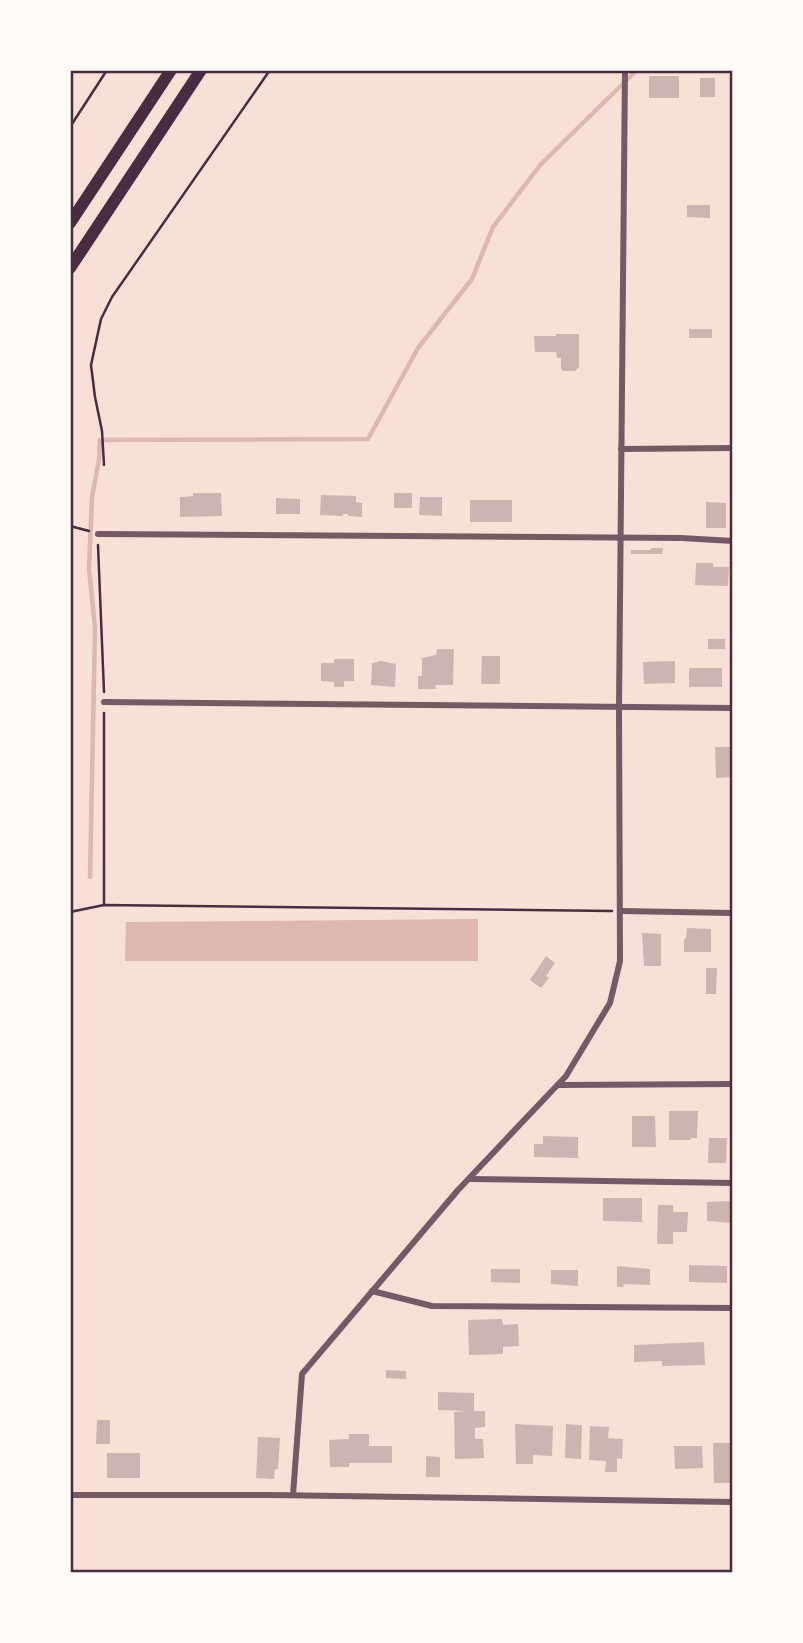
<svg xmlns="http://www.w3.org/2000/svg" width="803" height="1643" font-family="Poppins,sans-serif">
<style>
.water{fill:#dcb8b0}
.lines{fill:none;stroke-linecap:round;stroke-linejoin:round}
.stream{stroke:#dcb8b0;stroke-width:4.5}
.building{fill:#ccb4b1}
.path{stroke:#4a2c40;stroke-width:2.5}
.minor{stroke:#755966;stroke-width:6}
.motorway{stroke:#4a2c40;stroke-width:12}
.neatline{fill:none;stroke:#4a2c40;stroke-width:2.5}
</style>
<rect width="100%" height="100%" fill="#f7e1d7"/>
<polygon class="water" points="478,919 478,961 125,961 126,922"/>
<g class="lines">
<polyline class="stream" points="90,877 95,628 89,569 92,497 99,460 100,440 368,439 418,348 472,279 493,227 541,164 637,70"/>
</g>
<g class="building">
<rect x="649" y="76" width="30" height="22"/>
<rect x="700" y="78" width="15" height="19"/>
<polygon points="687,205 710,205 710,218 687,217"/>
<rect x="689" y="329" width="23" height="9"/>
<polygon points="556,334 579,334 579,367 575,371 563,371 561,369 561,358 557,358 556,352 535,352 534,336 556,336"/>
<polygon points="193,493 221,493 222,516 180,517 180,497 193,496"/>
<rect x="394" y="493" width="18" height="15"/>
<polygon points="321,495 356,496 356,502 362,503 362,517 348,516 348,514 343,514 343,516 320,515"/>
<polygon points="420,497 442,497 442,516 419,515"/>
<polygon points="276,498 300,499 300,514 276,514"/>
<rect x="470" y="500" width="42" height="22"/>
<polygon points="706,502 726,503 726,528 706,528"/>
<polygon points="651,548 663,548 662,554 631,554 631,550 651,550"/>
<polygon points="696,563 713,563 713,567 729,567 728,586 695,585"/>
<rect x="708" y="639" width="17" height="10"/>
<polygon points="437,649 454,649 453,685 435,685 436,689 418,689 418,676 422,676 422,658 436,655"/>
<polygon points="482,656 500,656 500,684 481,684"/>
<polygon points="334,659 354,659 354,681 344,681 344,687 334,687 334,682 321,681 321,663 334,663"/>
<polygon points="381,661 396,664 395,687 371,685 372,663"/>
<polygon points="675,661 675,683 644,684 643,662"/>
<rect x="689" y="668" width="33" height="19"/>
<polygon points="715,747 733,747 733,777 716,778"/>
<polygon points="687,928 711,929 711,952 684,952 684,939 686,938"/>
<polygon points="642,933 661,934 661,966 644,966"/>
<polygon points="546,956 555,963 546,976 549,978 541,988 530,980"/>
<polygon points="706,968 717,968 716,994 706,994"/>
<polygon points="669,1111 698,1111 697,1138 691,1138 691,1140 669,1140"/>
<polygon points="632,1116 655,1116 656,1147 632,1147"/>
<polygon points="543,1136 578,1137 578,1158 534,1157 534,1144 543,1144"/>
<polygon points="709,1138 727,1138 726,1163 708,1163"/>
<polygon points="603,1198 642,1198 642,1222 603,1221"/>
<polygon points="733,1201 733,1223 707,1221 707,1202"/>
<polygon points="658,1205 673,1205 673,1212 688,1212 687,1232 673,1232 673,1244 657,1244"/>
<polygon points="689,1265 727,1266 727,1283 689,1282"/>
<polygon points="617,1266 650,1269 650,1285 623,1284 624,1287 617,1287"/>
<polygon points="491,1269 520,1269 520,1283 491,1282"/>
<polygon points="551,1270 578,1270 578,1286 551,1284"/>
<polygon points="502,1319 503,1325 518,1324 519,1346 503,1347 503,1354 469,1355 468,1320"/>
<polygon points="704,1342 705,1365 662,1366 662,1361 634,1362 634,1345"/>
<polygon points="386,1370 406,1371 406,1379 386,1378"/>
<polygon points="438,1392 474,1393 474,1411 485,1411 485,1427 475,1428 475,1439 483,1439 484,1458 455,1459 454,1412 467,1411 438,1410"/>
<polygon points="97,1420 110,1420 110,1444 96,1444"/>
<polygon points="515,1424 553,1426 552,1456 533,1455 533,1464 516,1464"/>
<polygon points="566,1424 582,1425 581,1459 565,1458"/>
<polygon points="590,1426 609,1427 608,1438 623,1439 622,1459 617,1458 617,1472 605,1472 606,1461 589,1460"/>
<polygon points="349,1434 369,1434 369,1446 392,1446 392,1463 349,1463 349,1467 330,1467 329,1440 349,1439"/>
<polygon points="258,1437 280,1438 278,1469 275,1469 274,1479 256,1478"/>
<polygon points="713,1443 733,1443 733,1470 730,1471 730,1483 714,1483"/>
<polygon points="674,1446 702,1446 703,1468 675,1469"/>
<rect x="107" y="1453" width="33" height="25"/>
<polygon points="426,1456 440,1457 440,1477 426,1477"/>
</g>
<g class="lines">
<g class="path">
<polyline points="70,127 107,70"/>
<polyline points="104,465 102,431 95,397 91,365 101,319 112,297 270,70"/>
<polyline points="70,526 89,531"/>
<polyline points="98,545 104,692"/>
<polyline points="104,905 104,713"/>
<polyline points="70,912 104,905 612,911"/>
</g>
<g class="minor">
<polyline points="621,449 733,448"/>
<polyline points="98,534 681,538 733,541"/>
<polyline points="104,702 733,708"/>
<polyline points="620,911 733,913"/>
<polyline points="558,1085 733,1084"/>
<polyline points="469,1179 733,1183"/>
<polyline points="372,1291 432,1306 733,1308"/>
<polyline points="70,1495 271,1495 733,1502"/>
<polyline points="293,1495 302,1374 458,1190 566,1076 610,1003 620,961 619,707 625,70"/>
</g>
<g class="motorway">
<polyline points="70,223 171,70"/>
<polyline points="70,268 201,70"/>
</g>
</g>
<rect width="803" height="1643" fill="none" stroke="#fffaf5" stroke-width="144"/>
<rect x="72" y="72" width="659" height="1499" class="neatline"/>
</svg>
